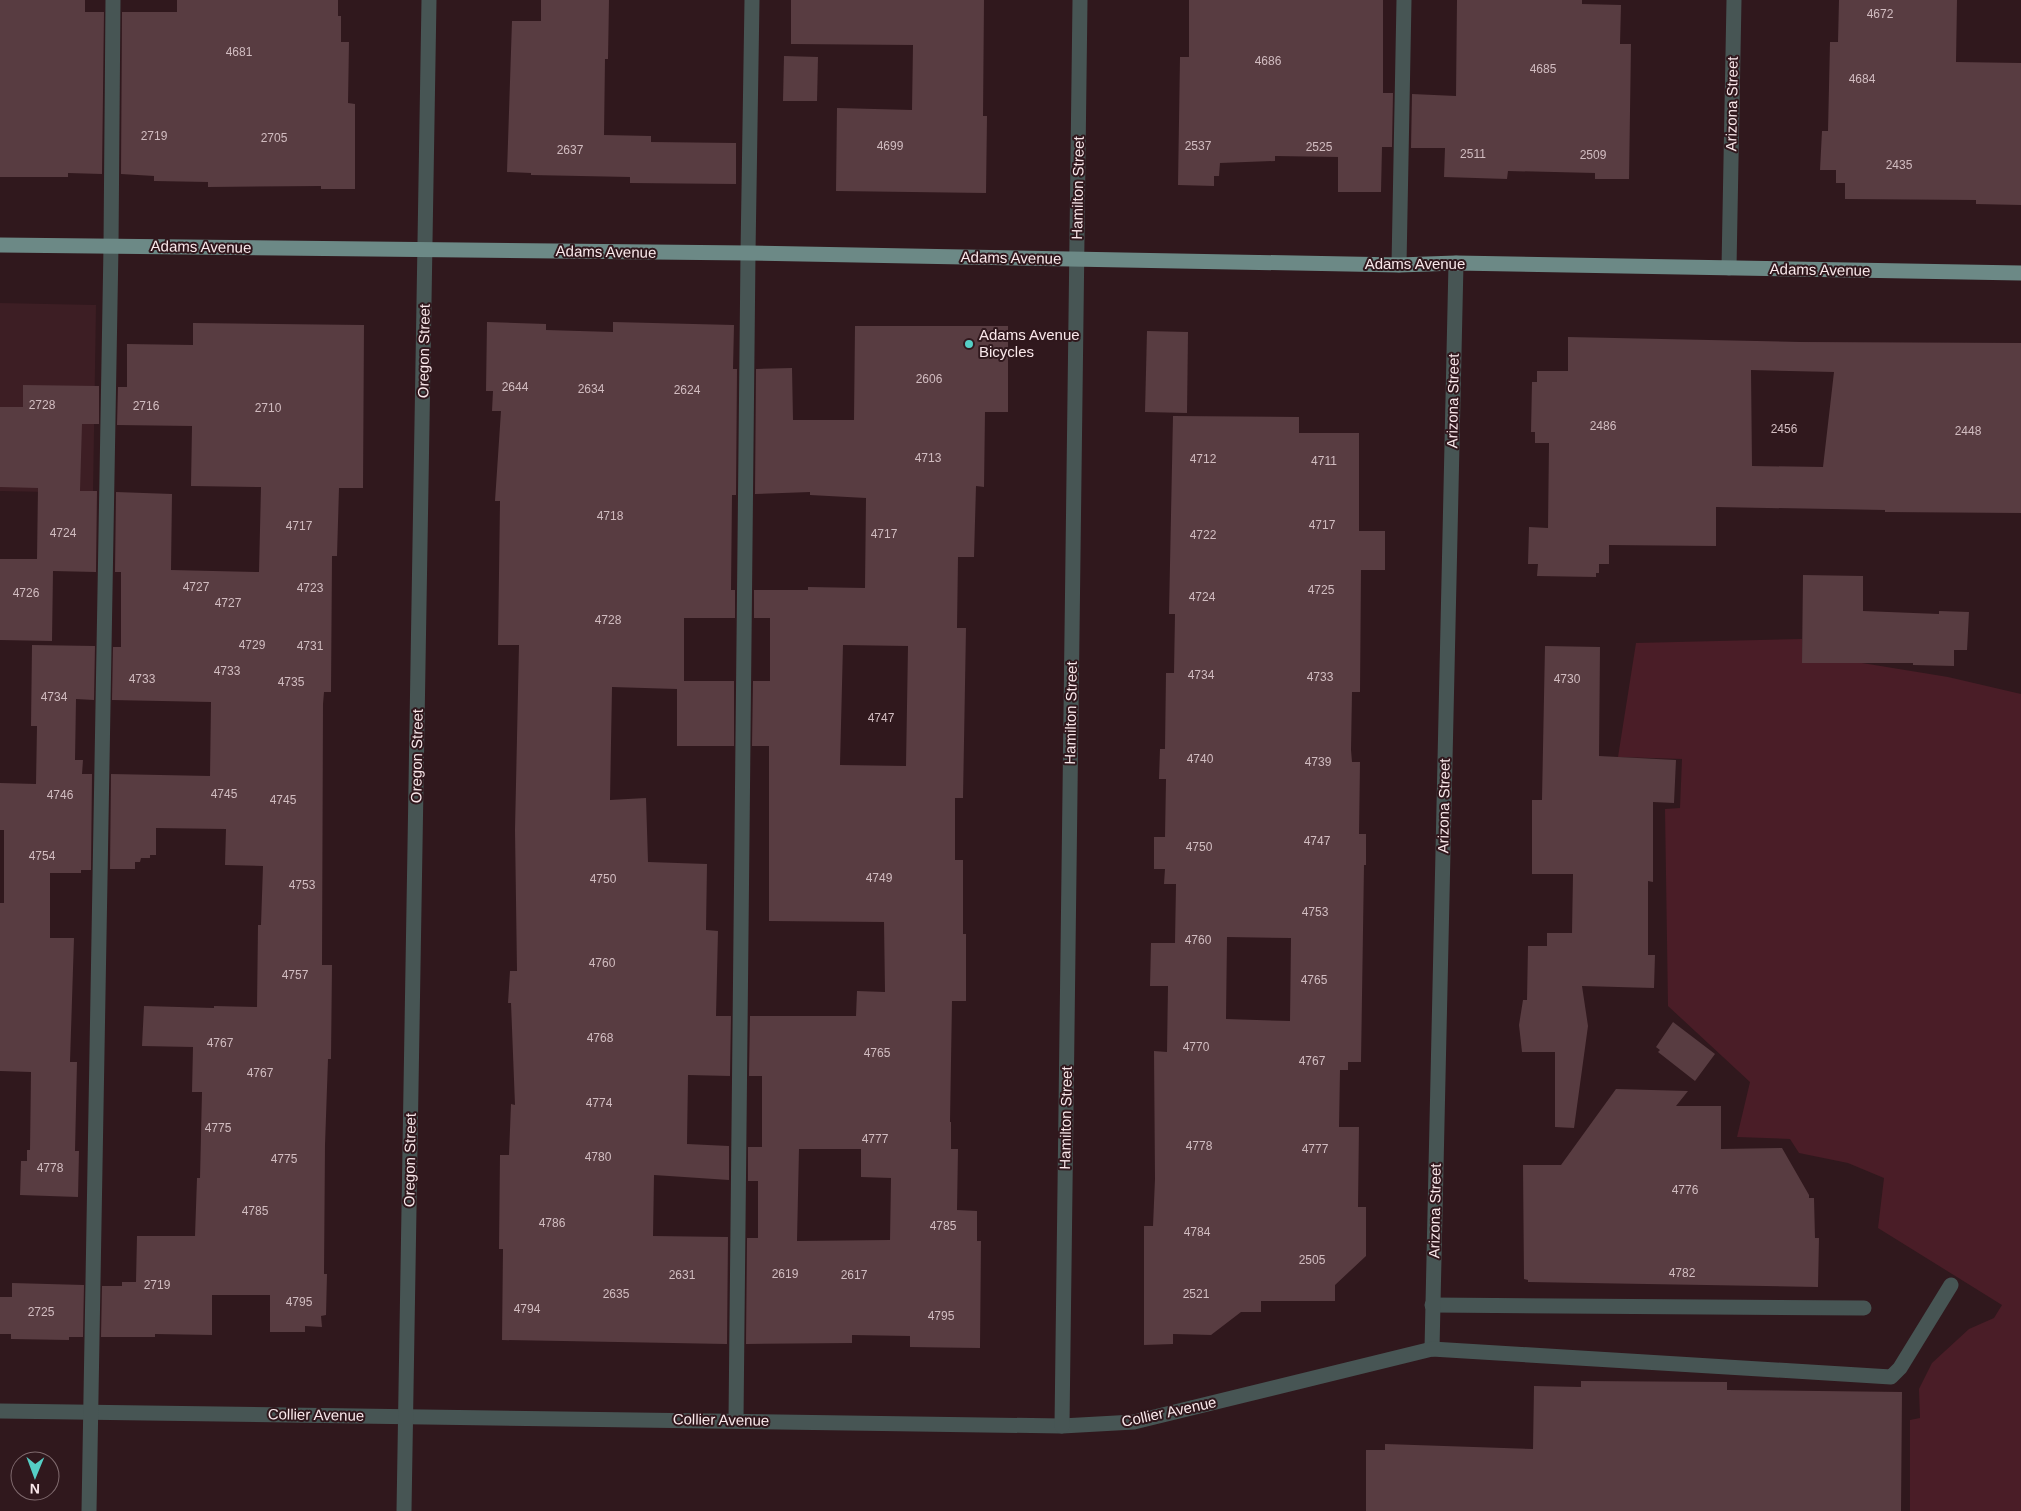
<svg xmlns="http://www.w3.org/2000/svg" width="2021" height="1511" font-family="Helvetica,sans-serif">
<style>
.built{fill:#3d1e24}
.green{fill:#4a1d27}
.building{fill:#583c41;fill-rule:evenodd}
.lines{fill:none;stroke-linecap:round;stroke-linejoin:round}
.minor{stroke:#475554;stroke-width:15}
.major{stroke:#6c8986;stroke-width:15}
.poi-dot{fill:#55cec5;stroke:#30181d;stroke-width:2}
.labels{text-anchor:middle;stroke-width:4;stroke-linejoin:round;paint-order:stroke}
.number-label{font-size:12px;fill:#d1bcc0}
.street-label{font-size:15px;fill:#f9e7ea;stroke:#30181d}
.poi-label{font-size:15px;fill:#f9e7ea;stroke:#30181d;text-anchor:start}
</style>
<rect width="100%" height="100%" fill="#30181d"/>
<polygon class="built" points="0,303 96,305 93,493 0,491"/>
<polygon class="green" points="1802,639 1802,662 1862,663 1948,677 2021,694 2021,1511 1910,1511 1910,1420 1920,1418 1919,1389 1932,1363 1969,1329 1994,1318 2002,1305 1878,1228 1884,1178 1848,1163 1799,1153 1790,1139 1737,1137 1750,1082 1668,1006 1665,809 1680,808 1682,759 1618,757 1636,643"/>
<g class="building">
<polygon points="0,0 85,0 85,12 104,12 102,174 68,173 68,177 0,177"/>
<polygon points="177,0 338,0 338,16 341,16 341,42 349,42 348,103 355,104 355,189 321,189 321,186 208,187 208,182 154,181 154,176 121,174 122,12 177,12"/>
<polygon points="541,0 609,0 608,59 605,59 604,135 651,136 651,142 736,143 736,184 630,183 630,177 531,175 531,173 507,172 512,21 541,21"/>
<polygon points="791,0 984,0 983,116 987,116 986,193 836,191 837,108 912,110 913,45 791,44"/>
<polygon points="1189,0 1383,0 1383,93 1393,93 1392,147 1382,147 1381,192 1338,192 1338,157 1275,156 1275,161 1220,163 1219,176 1214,176 1214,186 1178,185 1180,57 1189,57"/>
<polygon points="1457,0 1582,0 1582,4 1621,5 1620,44 1631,44 1629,179 1595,179 1595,173 1508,171 1507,179 1444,177 1445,148 1411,148 1412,94 1456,96"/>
<polygon points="1839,0 1957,0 1956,62 2021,63 2021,205 1976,204 1976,200 1845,199 1845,183 1836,183 1836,170 1820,170 1822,131 1828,131 1830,42 1838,42"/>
<polygon points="784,56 818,57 817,101 783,101"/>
<polygon points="487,322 546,324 546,330 613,332 613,322 734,325 733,369 737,369 736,495 732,495 731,590 735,590 735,618 684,618 684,681 734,681 734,746 677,746 677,689 612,687 610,800 646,798 648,862 707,864 706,930 718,931 716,1016 731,1016 730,1076 688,1075 687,1144 729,1146 729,1180 654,1175 653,1236 728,1237 727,1344 502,1340 503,1249 499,1249 500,1155 509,1155 511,1104 515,1105 511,1003 508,1003 510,971 517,971 515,830 519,645 498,645 500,501 495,501 501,411 492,411 493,391 486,391"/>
<polygon points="193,323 364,325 363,488 339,488 337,556 332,556 331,692 324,692 323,704 322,965 332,965 331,1059 328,1059 325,1145 324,1274 327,1274 326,1315 321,1316 322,1327 305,1326 305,1332 270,1332 270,1295 212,1295 212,1335 155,1334 155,1337 101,1337 102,1286 122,1286 122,1282 136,1282 137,1236 195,1236 197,1178 200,1178 202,1092 192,1092 193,1047 142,1046 144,1006 214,1008 214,1006 257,1007 258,925 261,925 263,866 225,865 226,829 156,828 156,855 150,855 150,858 141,858 140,862 135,862 135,869 110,869 111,774 210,776 211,702 112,700 113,647 121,647 121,572 115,572 116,492 172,494 171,570 259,572 261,487 191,486 192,426 117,425 118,387 127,387 127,344 193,345"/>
<path d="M855,326H1008V412H985L984,487L976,486L974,557H958L957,628H966L963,798H955V860H963V934H966V1001H952L950,1122H951V1149H958L957,1210L977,1211V1241H981L980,1348L910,1347V1336L852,1335V1343L746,1344L747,1238H758V1181H748V1147H762V1076H749L750,1016H856L857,991L885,992L884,922L769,921V746H752L753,681H770V618H754V590H808V587L865,588L866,498L810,495V492L755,494L756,369L792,368L793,420H854ZM843,645L908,646L906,766L840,765ZM799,1149H861V1177L891,1178L890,1240L797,1241Z"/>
<polygon points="1147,331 1188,332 1187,413 1145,412"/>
<path d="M1568,337L1800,342L2021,343V513L1885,512V510L1716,507V546L1609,545V564H1599V573H1596V577L1537,576L1538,564H1528L1529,527L1548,528L1549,443H1535V432H1531L1532,382H1537V371H1568ZM1751,370L1834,372L1823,467L1752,466Z"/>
<polygon points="23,385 99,386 99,424 82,424 80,491 97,491 96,572 53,571 52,641 0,640 0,559 37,559 38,488 0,487 0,407 23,407"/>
<path d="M1173,416L1299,417V433H1359V531H1385V570H1361L1360,692H1352L1351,750L1352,762H1360L1359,834H1366V865H1364L1361,1062H1348V1070H1340L1339,1127H1359L1358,1207H1366V1256L1335,1285V1301H1261V1312H1241L1211,1335L1173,1334V1344L1144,1345V1226H1153L1155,1179L1154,1051L1167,1052L1168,986H1150L1151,943H1175L1176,884H1164L1165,869H1154V837H1165L1166,779H1159L1160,749H1165L1166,673H1174L1175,614H1169ZM1227,937L1291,938L1290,1021L1226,1019Z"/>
<polygon points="1803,575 1863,576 1863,611 1939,614 1939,611 1969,612 1967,650 1954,650 1954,666 1913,665 1913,663 1802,663"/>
<polygon points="32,645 95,646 94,700 76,699 75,760 83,760 82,774 92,774 91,870 81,870 81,873 50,873 50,938 74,938 70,1062 77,1062 75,1151 79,1151 78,1197 20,1195 21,1161 27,1161 27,1150 30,1150 31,1072 0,1071 0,903 4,903 4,830 0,830 0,783 36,784 37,726 31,726"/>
<polygon points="1545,646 1600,647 1599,756 1676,760 1674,803 1653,802 1653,882 1648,881 1648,955 1655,955 1654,988 1582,986 1588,1026 1574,1128 1555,1127 1555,1052 1522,1052 1519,1025 1523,1000 1527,1000 1528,946 1547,946 1547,933 1572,933 1573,874 1532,874 1532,800 1542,800"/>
<polygon points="1673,1022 1715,1054 1695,1081 1658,1052 1660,1050 1656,1047"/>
<polygon points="1616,1089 1688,1091 1676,1106 1721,1106 1721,1149 1782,1148 1809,1195 1809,1198 1814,1198 1815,1238 1819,1238 1818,1287 1528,1282 1528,1280 1524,1279 1523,1165 1561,1165"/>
<polygon points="12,1283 84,1285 83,1337 69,1337 69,1340 11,1339 11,1334 0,1334 0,1297 12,1297"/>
<polygon points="1581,1381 1727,1382 1727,1390 1902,1392 1901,1511 1366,1511 1366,1450 1385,1450 1385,1444 1533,1449 1534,1386 1581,1387"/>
</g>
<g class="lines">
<g class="minor">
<polyline points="1399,265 1404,0"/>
<polyline points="1729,268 1734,0"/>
<polyline points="1432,1305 1864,1308"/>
<polyline points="1432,1349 1456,263"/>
<polyline points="0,1411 1062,1426 1134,1422 1432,1349 1891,1377 1900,1368 1951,1285"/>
<polyline points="736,1420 748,253 752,0"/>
<polyline points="1062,1426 1080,0"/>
<polyline points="89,1511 111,246 113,0"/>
<polyline points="404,1511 429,0"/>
</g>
<polyline class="major" points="0,245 748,253 1399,265 1456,263 2021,273"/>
</g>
<circle class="poi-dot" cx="969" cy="344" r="5"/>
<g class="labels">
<g class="number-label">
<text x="1880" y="18">4672</text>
<text x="239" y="56">4681</text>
<text x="1268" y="65">4686</text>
<text x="1543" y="73">4685</text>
<text x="1862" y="83">4684</text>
<text x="154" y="140">2719</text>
<text x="274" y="142">2705</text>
<text x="890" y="150">4699</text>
<text x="1198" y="150">2537</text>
<text x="1319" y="151">2525</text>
<text x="570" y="154">2637</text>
<text x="1473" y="158">2511</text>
<text x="1593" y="159">2509</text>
<text x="1899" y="169">2435</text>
<text x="929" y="383">2606</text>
<text x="515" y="391">2644</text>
<text x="591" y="393">2634</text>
<text x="687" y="394">2624</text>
<text x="42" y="409">2728</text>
<text x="146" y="410">2716</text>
<text x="268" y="412">2710</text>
<text x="1603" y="430">2486</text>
<text x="1784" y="433">2456</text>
<text x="1968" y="435">2448</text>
<text x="928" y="462">4713</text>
<text x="1203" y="463">4712</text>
<text x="1324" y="465">4711</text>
<text x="610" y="520">4718</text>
<text x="1322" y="529">4717</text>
<text x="299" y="530">4717</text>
<text x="63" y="537">4724</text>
<text x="884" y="538">4717</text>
<text x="1203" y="539">4722</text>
<text x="196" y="591">4727</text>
<text x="310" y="592">4723</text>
<text x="1321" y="594">4725</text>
<text x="26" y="597">4726</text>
<text x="1202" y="601">4724</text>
<text x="228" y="607">4727</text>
<text x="608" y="624">4728</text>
<text x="252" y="649">4729</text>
<text x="310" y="650">4731</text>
<text x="227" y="675">4733</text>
<text x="1201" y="679">4734</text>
<text x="1320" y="681">4733</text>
<text x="142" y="683">4733</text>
<text x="1567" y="683">4730</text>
<text x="291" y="686">4735</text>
<text x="54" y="701">4734</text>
<text x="881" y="722">4747</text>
<text x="1200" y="763">4740</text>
<text x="1318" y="766">4739</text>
<text x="224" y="798">4745</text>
<text x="60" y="799">4746</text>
<text x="283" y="804">4745</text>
<text x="1317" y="845">4747</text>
<text x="1199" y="851">4750</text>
<text x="42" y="860">4754</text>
<text x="879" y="882">4749</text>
<text x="603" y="883">4750</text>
<text x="302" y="889">4753</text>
<text x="1315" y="916">4753</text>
<text x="1198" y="944">4760</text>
<text x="602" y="967">4760</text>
<text x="295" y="979">4757</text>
<text x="1314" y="984">4765</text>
<text x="600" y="1042">4768</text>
<text x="220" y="1047">4767</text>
<text x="1196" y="1051">4770</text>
<text x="877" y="1057">4765</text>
<text x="1312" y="1065">4767</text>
<text x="260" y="1077">4767</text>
<text x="599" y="1107">4774</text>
<text x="218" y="1132">4775</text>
<text x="875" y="1143">4777</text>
<text x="1199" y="1150">4778</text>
<text x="1315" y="1153">4777</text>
<text x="598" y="1161">4780</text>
<text x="284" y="1163">4775</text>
<text x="50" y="1172">4778</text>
<text x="1685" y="1194">4776</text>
<text x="255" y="1215">4785</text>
<text x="552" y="1227">4786</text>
<text x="943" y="1230">4785</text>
<text x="1197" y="1236">4784</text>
<text x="1312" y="1264">2505</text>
<text x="1682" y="1277">4782</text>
<text x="785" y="1278">2619</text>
<text x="682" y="1279">2631</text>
<text x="854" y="1279">2617</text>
<text x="157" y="1289">2719</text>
<text x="616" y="1298">2635</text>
<text x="1196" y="1298">2521</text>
<text x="299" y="1306">4795</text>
<text x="527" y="1313">4794</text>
<text x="41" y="1316">2725</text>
<text x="941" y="1320">4795</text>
</g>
<g class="street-label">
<text transform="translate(1732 104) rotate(-89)" y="5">Arizona Street</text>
<text transform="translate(1078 188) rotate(-89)" y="5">Hamilton Street</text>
<text transform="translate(201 247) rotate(1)" y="5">Adams Avenue</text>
<text transform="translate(606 252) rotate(1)" y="5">Adams Avenue</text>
<text transform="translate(1011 258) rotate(1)" y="5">Adams Avenue</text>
<text x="1415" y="269">Adams Avenue</text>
<text transform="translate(1820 270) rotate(1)" y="5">Adams Avenue</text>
<text transform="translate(424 351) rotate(-89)" y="5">Oregon Street</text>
<text transform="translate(1453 401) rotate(-89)" y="5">Arizona Street</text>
<text transform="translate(1071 713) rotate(-89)" y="5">Hamilton Street</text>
<text transform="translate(417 756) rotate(-89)" y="5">Oregon Street</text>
<text transform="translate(1444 806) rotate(-89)" y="5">Arizona Street</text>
<text transform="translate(1066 1118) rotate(-89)" y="5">Hamilton Street</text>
<text transform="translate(410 1160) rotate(-89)" y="5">Oregon Street</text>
<text transform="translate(1435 1211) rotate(-89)" y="5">Arizona Street</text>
<text transform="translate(1169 1412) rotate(-12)" y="5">Collier Avenue</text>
<text transform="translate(316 1415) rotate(1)" y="5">Collier Avenue</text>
<text transform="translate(721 1420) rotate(1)" y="5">Collier Avenue</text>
</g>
<g class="poi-label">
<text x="979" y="340">Adams Avenue<tspan x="979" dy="17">Bicycles</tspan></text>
</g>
</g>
<g transform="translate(35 1476) rotate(181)"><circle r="24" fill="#30181d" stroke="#806b6f"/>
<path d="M0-4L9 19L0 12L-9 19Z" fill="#55cec5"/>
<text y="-8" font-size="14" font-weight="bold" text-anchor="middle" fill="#f9e7ea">N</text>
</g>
</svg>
